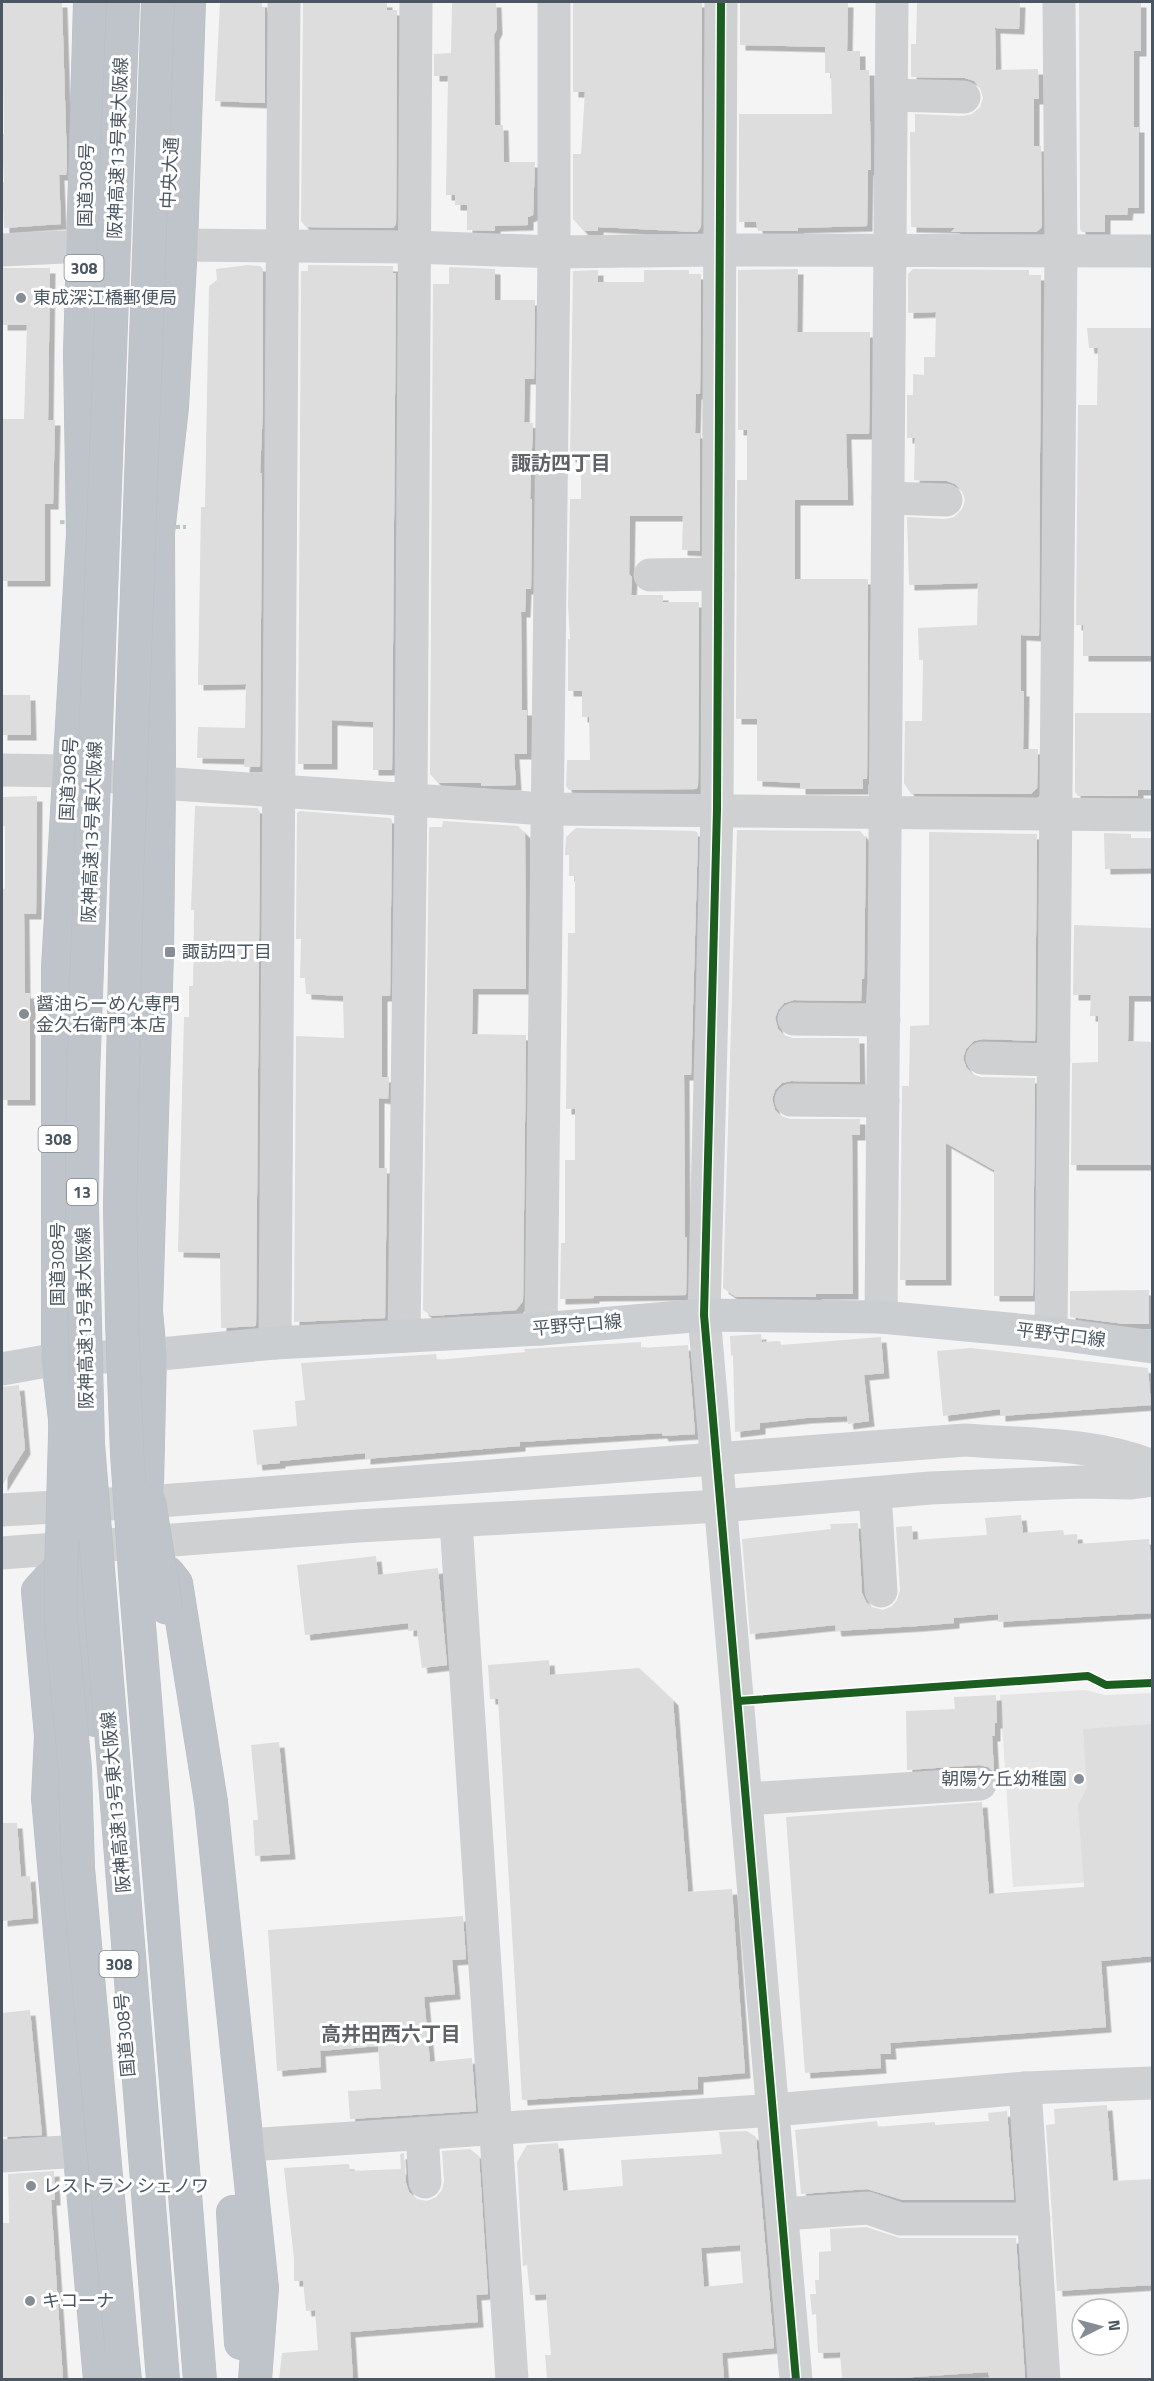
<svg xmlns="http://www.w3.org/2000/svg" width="1154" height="2381" font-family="'Titillium Web','Noto Sans JP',sans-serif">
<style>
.education{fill:#e6e5e6}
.building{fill:#ddddde;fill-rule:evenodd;filter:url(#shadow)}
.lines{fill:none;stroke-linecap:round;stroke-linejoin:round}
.highway-casing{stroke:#b9bec3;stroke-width:34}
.minor{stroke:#ced0d2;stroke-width:33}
.major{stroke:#caced1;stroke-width:33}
.highway{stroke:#bec4c9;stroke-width:33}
.highway-bridge-casing{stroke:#b9bec3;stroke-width:34;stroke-linecap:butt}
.path-bridge{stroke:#bcc7c4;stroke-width:4;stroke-dasharray:4.5 3;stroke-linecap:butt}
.highway-bridge{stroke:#bec4c9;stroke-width:33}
.cycleway-casing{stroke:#fff;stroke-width:11}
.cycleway{stroke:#1b5e20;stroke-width:8}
.poi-dot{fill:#868d94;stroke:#fff;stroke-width:2}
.labels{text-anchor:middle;stroke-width:6;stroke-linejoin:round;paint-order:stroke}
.shield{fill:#fff;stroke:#808990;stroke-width:1.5}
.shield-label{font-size:16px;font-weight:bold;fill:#4a5661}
.street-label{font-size:18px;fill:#4a5661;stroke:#fff}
.poi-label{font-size:18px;fill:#4a5661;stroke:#fff;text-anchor:start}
.neighbourhood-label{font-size:20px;font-weight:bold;fill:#5f6368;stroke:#fff}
</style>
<defs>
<filter id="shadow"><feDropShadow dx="5.5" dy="5.5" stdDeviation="0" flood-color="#0004"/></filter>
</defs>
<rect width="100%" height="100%" fill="#f4f4f4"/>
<polygon class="education" points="1085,1690 1105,1695 1152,1693 1152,1862 1094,1866 1095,1882 1013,1887 1000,1695"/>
<g class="building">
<polygon points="2,2 62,2 67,165 66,175 59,175 61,224 4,228 2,183 4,182 2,134 4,134"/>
<polygon points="220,2 262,2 262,7 265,7 265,103 215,101"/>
<polygon points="303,2 387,2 387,10 397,10 396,224 393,228 306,227 301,221"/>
<polygon points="452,2 496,2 497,29 494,35 495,125 503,125 504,162 535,162 533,215 528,217 528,225 495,226 495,231 467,230 467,205 455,205 455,195 446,195 448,76 434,76 434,54 451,53"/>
<polygon points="573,2 702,2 701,227 697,232 598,227 598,231 584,231 573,219 573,154 581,154 585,92 573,92"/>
<polygon points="740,2 848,2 847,51 860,51 860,70 869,70 871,170 868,170 867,226 798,228 798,231 758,231 756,222 739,222 739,114 832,114 831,73 825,73 825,47 740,45"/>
<polygon points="917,2 1020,2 1019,29 995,28 996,70 1038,69 1039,99 1034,99 1034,146 1041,146 1042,227 1036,232 951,232 955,228 911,227 910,132 915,132 915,114 963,116 972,114 980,107 983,98 980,88 974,81 965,78 911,77 911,44 916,44"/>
<polygon points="1079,2 1141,2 1141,51 1134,51 1134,127 1139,127 1139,208 1128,208 1127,215 1105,215 1105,232 1082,232 1080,229"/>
<polygon points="248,265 260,266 263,269 263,408 260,473 262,473 260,767 244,767 245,759 197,758 198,727 245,728 246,684 198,685 201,507 205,507 209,286 217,280 216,269"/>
<polygon points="308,265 393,266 393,273 396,273 392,770 373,770 373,722 332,720 332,764 298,764 301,271 308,271"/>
<polygon points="449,267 495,269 495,300 535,300 534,379 525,379 524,422 533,423 530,499 532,499 531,589 526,589 525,612 521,612 522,710 527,710 527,754 514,754 516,785 490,786 481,786 481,783 438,783 430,774 433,284 449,284"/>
<polygon points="2,268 50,268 48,420 55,420 53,504 45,504 45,581 2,581 2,419 24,419 27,325 2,325"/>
<polygon points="798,269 797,332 870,332 869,434 846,434 848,500 795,500 795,579 868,579 867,779 863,779 863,789 800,789 800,783 757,781 757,719 736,719 737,480 747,480 747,430 738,430 738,270"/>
<polygon points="913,269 1029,270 1029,275 1041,275 1039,636 1021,635 1021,691 1024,691 1023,749 1038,749 1037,788 1031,794 911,794 904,783 905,721 922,721 923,660 919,660 918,628 977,625 978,583 909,585 907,517 945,519 954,517 962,509 965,500 962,491 955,484 947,481 907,480 914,480 915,438 907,438 907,395 913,395 913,374 924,375 924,357 935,357 936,312 908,313 908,274"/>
<polygon points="598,270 598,282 644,282 644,270 689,270 689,274 701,274 700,394 696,394 695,433 700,433 700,551 682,550 683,516 630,516 629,574 632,577 631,595 663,595 663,602 699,602 698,786 696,789 569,790 566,786 567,760 590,760 589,717 582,717 582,691 568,691 568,639 570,639 568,605 570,499 581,499 581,456 570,457 573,271"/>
<polygon points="1087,328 1152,328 1152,656 1083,656 1083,625 1076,625 1078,405 1097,405 1098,348 1089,348"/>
<polygon points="2,695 30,695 31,735 2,735"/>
<polygon points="1075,713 1152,713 1152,790 1138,790 1138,796 1078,796 1075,792"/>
<polygon points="37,796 36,914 24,914 25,993 30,993 30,1100 2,1100 2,889 5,889 5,826 2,826 2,797"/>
<polygon points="195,806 257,808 260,812 256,1326 221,1328 220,1253 178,1252 184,1017 189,1017 189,986 193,986 194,910 191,910"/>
<polygon points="300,811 390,818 392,820 390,996 382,996 382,1077 389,1077 388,1099 379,1098 379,1168 387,1168 385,1318 294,1322 296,1036 344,1038 343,996 306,994 305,978 300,978 301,939 296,939 297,813"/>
<polygon points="443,821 518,826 525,833 526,989 473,989 472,1034 526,1035 523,1301 516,1310 431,1316 423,1310 429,827 442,827"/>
<polygon points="576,828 695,831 698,833 691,1075 684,1075 685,1238 687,1237 686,1295 594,1296 594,1298 560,1299 561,1243 565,1243 565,1160 575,1160 575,1109 566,1109 568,933 575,933 575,876 569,876 569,855 565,855 566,837"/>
<polygon points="737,830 860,831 866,838 864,979 862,979 861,1001 794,1000 784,1003 778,1010 775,1018 778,1029 784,1035 793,1038 859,1038 860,1082 791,1081 782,1083 775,1090 772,1099 775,1110 781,1116 790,1119 860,1119 860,1135 852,1135 853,1294 816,1294 816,1297 736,1297 723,1288"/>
<polygon points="929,832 1037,834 1035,1041 983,1039 974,1041 966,1049 963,1058 966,1067 972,1074 981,1077 1035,1078 1033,1296 994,1296 994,1170 946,1143 946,1280 900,1280 902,1086 909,1086 910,1026 929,1025"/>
<polygon points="1104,833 1131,834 1131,838 1152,838 1152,868 1105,869"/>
<polygon points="1074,925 1152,928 1152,996 1129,996 1128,1041 1152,1042 1152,1165 1071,1165 1072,1063 1098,1062 1098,1016 1090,1016 1091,995 1073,995"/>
<polygon points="1149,1290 1149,1324 1125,1324 1070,1317 1070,1291"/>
<polygon points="761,1334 762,1342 780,1341 781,1345 881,1337 884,1373 864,1375 869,1421 848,1424 847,1416 806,1418 760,1423 760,1429 735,1432 733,1355 731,1356 730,1336"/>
<polygon points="641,1342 641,1348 688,1345 695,1434 663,1436 662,1433 520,1442 520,1446 365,1459 365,1453 280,1461 280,1463 257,1465 253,1430 297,1426 295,1401 305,1400 301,1363 436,1354 437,1360 525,1352 524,1349"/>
<polygon points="971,1348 1148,1368 1151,1405 1000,1416 1000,1409 943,1416 937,1351"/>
<polygon points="19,1385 25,1449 2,1486 2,1387"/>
<polygon points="1021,1515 1023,1533 1063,1530 1064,1535 1077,1534 1078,1544 1149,1539 1152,1570 1152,1613 998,1622 998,1614 954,1618 954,1623 918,1626 836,1631 835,1625 750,1634 742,1539 831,1529 830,1524 858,1523 862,1593 866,1602 872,1607 883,1610 892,1606 897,1600 900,1590 896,1527 912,1526 913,1540 987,1535 985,1518"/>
<polygon points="376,1556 378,1575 438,1568 447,1665 422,1668 417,1630 408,1631 408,1623 305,1635 297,1565"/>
<polygon points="549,1660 550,1675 639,1668 673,1700 688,1892 732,1889 745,2073 698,2077 698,2089 522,2100 498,1699 490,1699 488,1665"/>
<polygon points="996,1695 997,1723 995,1723 995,1736 992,1736 994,1772 988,1767 979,1765 907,1770 906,1711 955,1709 954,1697"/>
<polygon points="1152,1724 1152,1956 1101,1961 1106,2027 890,2043 891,2054 880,2054 881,2068 805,2073 786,1817 982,1802 989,1894 1084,1887 1078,1805 1087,1788 1083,1729"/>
<polygon points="279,1742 290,1854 255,1856 253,1820 258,1820 251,1745"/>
<polygon points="2,1823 17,1823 21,1877 30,1876 33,1918 2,1921"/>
<polygon points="463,1916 466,1959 452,1960 455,1994 424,1997 430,2062 472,2058 476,2111 350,2119 348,2091 381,2089 378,2046 320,2051 321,2067 277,2071 268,1930"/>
<polygon points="30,2010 42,2135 2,2137 2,2013"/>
<polygon points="1107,2105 1113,2181 1152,2179 1152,2285 1057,2291 1046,2125 1055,2124 1054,2109"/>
<polygon points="1007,2111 1014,2200 903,2200 867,2189 801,2194 795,2130 877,2121 878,2127 935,2122 935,2125 989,2121 988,2113"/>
<path d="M747,2131L756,2137L774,2348L722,2353L724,2379H547L545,2355H551L546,2294L530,2295L527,2265L523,2266L517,2162L527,2145L558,2143L563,2191L623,2186L621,2160L722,2154L719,2132ZM740,2245L743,2283L704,2287L701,2248Z"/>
<polygon points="470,2149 479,2156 488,2294 476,2295 478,2322 350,2332 353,2379 279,2379 282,2353 318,2350 315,2310 306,2311 303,2281 294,2281 294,2259 284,2168 349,2164 350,2171 401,2169 400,2154 404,2153 406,2183 409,2192 417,2199 427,2201 436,2197 442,2190 444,2181 442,2151"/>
<polygon points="54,2171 55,2200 51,2200 63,2379 2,2379 2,2223 9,2223 8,2174"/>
<polygon points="866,2227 900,2238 1016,2238 1025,2379 990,2379 988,2372 885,2379 842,2379 840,2352 818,2353 816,2314 812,2315 810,2294 816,2294 815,2280 819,2280 819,2252 831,2251 830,2229"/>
</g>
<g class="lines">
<defs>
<g id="highway">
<polyline points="66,1428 58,1359 58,968 83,534 80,353 90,2"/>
<polyline points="75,1521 95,1720"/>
<polyline points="146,1528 150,1355 146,1311 157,953 159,783 158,533 172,407 181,245 189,2"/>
<polyline points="75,1550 38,1591 51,1736 48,1798 100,2380"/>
<polyline points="168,1573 176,1583 211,1802 262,2288 255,2380"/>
<polyline points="233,2212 241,2343"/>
<polyline points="122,2352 125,2380"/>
</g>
</defs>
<use href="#highway" class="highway-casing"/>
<g class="minor">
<polyline points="721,2 717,809 704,1315 796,2380"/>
<polyline points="891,95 964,97"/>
<polyline points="181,245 414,247 554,252 718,250 1152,251"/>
<polyline points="2,250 85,246"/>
<polyline points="888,498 946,500"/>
<polyline points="650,575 718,574"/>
<polyline points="2,770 69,771 159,783 546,809 1152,815"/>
<polyline points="794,1019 884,1020"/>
<polyline points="982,1058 1054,1060"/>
<polyline points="791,1100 883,1101"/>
<polyline points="881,1317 892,2"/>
<polyline points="541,1329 554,252 554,2"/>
<polyline points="1051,1333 1061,250 1059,2"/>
<polyline points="404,1336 411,800 416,2"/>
<polyline points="275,1343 284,2"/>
<polyline points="875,1493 881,1591"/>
<path d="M2,1510L146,1502L965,1440C1027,1445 1094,1442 1152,1466"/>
<polyline points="456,1522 512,2380"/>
<polyline points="2,1553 358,1526 721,1506 930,1488 1082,1482 1131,1483 1152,1480"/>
<polyline points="747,1799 980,1784"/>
<polyline points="1025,2088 1044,2380"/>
<polyline points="422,2133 425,2182"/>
<polyline points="248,2145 774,2110 1025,2088 1152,2083"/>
<polyline points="2,2156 80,2151"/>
<polyline points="783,2214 868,2208 900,2219 1034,2219"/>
</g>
<polyline class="major" points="2,1369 58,1359 150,1355 275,1343 541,1329 704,1315 881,1317 1051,1333 1152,1347"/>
<use href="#highway" class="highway"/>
<defs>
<g id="highway-bridge">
<polyline points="123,2 83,1075 82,1206 88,1444 163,2380"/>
<polyline points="158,2 127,873 120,1206 122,1322 127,1453 136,1588 200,2380"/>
<polyline points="66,1400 61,1578 61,1622 75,1769 78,1868 122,2352"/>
<polyline points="149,1501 166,1608"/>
</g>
</defs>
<use href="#highway-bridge" class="highway-bridge-casing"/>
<g class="path-bridge">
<polyline points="60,522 74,523"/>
<polyline points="168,527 186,527"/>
</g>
<use href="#highway-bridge" class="highway-bridge"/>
<defs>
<g id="cycleway">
<polyline points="721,2 717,809 704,1315 796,2380"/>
<polyline points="738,1701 1088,1676 1106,1685 1152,1683"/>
</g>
</defs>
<use href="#cycleway" class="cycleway-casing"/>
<use href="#cycleway" class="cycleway"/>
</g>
<g class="poi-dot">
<circle cx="21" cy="298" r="6"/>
<rect x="164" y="946" width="12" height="12" rx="3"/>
<circle cx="24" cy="1014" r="6"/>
<circle cx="1079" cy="1779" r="6"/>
<circle cx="31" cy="2186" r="6"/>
<circle cx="30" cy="2301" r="6"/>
</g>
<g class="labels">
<g class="shield">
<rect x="64.5" y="255" width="39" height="26" rx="4.5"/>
<rect x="38.5" y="1126" width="39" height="26" rx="4.5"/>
<rect x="67" y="1179" width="30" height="26" rx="4.5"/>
<rect x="99.5" y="1951" width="39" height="26" rx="4.5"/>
</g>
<g class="shield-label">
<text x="84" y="274">308</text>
<text x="58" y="1145">308</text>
<text x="82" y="1198">13</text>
<text x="119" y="1970">308</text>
</g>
<g class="street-label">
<text transform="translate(118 148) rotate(-88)" y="6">阪神高速13号東大阪線</text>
<text transform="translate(170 173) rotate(-87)" y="6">中央大通</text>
<text transform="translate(86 185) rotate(-89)" y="6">国道308号</text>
<text transform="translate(69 779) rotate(-87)" y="6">国道308号</text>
<text transform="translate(92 832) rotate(-88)" y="6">阪神高速13号東大阪線</text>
<text transform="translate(58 1264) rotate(-90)" y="6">国道308号</text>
<text transform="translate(85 1318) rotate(-91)" y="6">阪神高速13号東大阪線</text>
<text transform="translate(577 1325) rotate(-5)" y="6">平野守口線</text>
<text transform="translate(1061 1335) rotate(7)" y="6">平野守口線</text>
<text transform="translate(116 1802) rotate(-95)" y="6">阪神高速13号東大阪線</text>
<text transform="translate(125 2035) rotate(-95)" y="6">国道308号</text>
</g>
<g class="poi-label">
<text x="33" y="304">東成深江橋郵便局</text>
<text x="182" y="958">諏訪四丁目</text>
<text x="36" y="1010">醤油らーめん専門<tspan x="36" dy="21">金久右衛門 本店</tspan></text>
<text x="1067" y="1785" text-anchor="end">朝陽ケ丘幼稚園</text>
<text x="43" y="2192">レストラン シェノワ</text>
<text x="42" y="2307">キコーナ</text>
</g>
<g class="neighbourhood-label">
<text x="561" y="470">諏訪四丁目</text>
<text x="391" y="2041">高井田西六丁目</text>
</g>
</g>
<rect width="1154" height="2381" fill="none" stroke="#4a5661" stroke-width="6"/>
<g transform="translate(1100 2327) rotate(84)"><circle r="28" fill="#ffffff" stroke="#b7bbc0" stroke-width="1.5"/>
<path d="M0-4.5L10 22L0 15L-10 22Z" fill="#868d94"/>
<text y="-9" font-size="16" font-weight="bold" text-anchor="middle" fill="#4a5661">N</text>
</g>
</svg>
